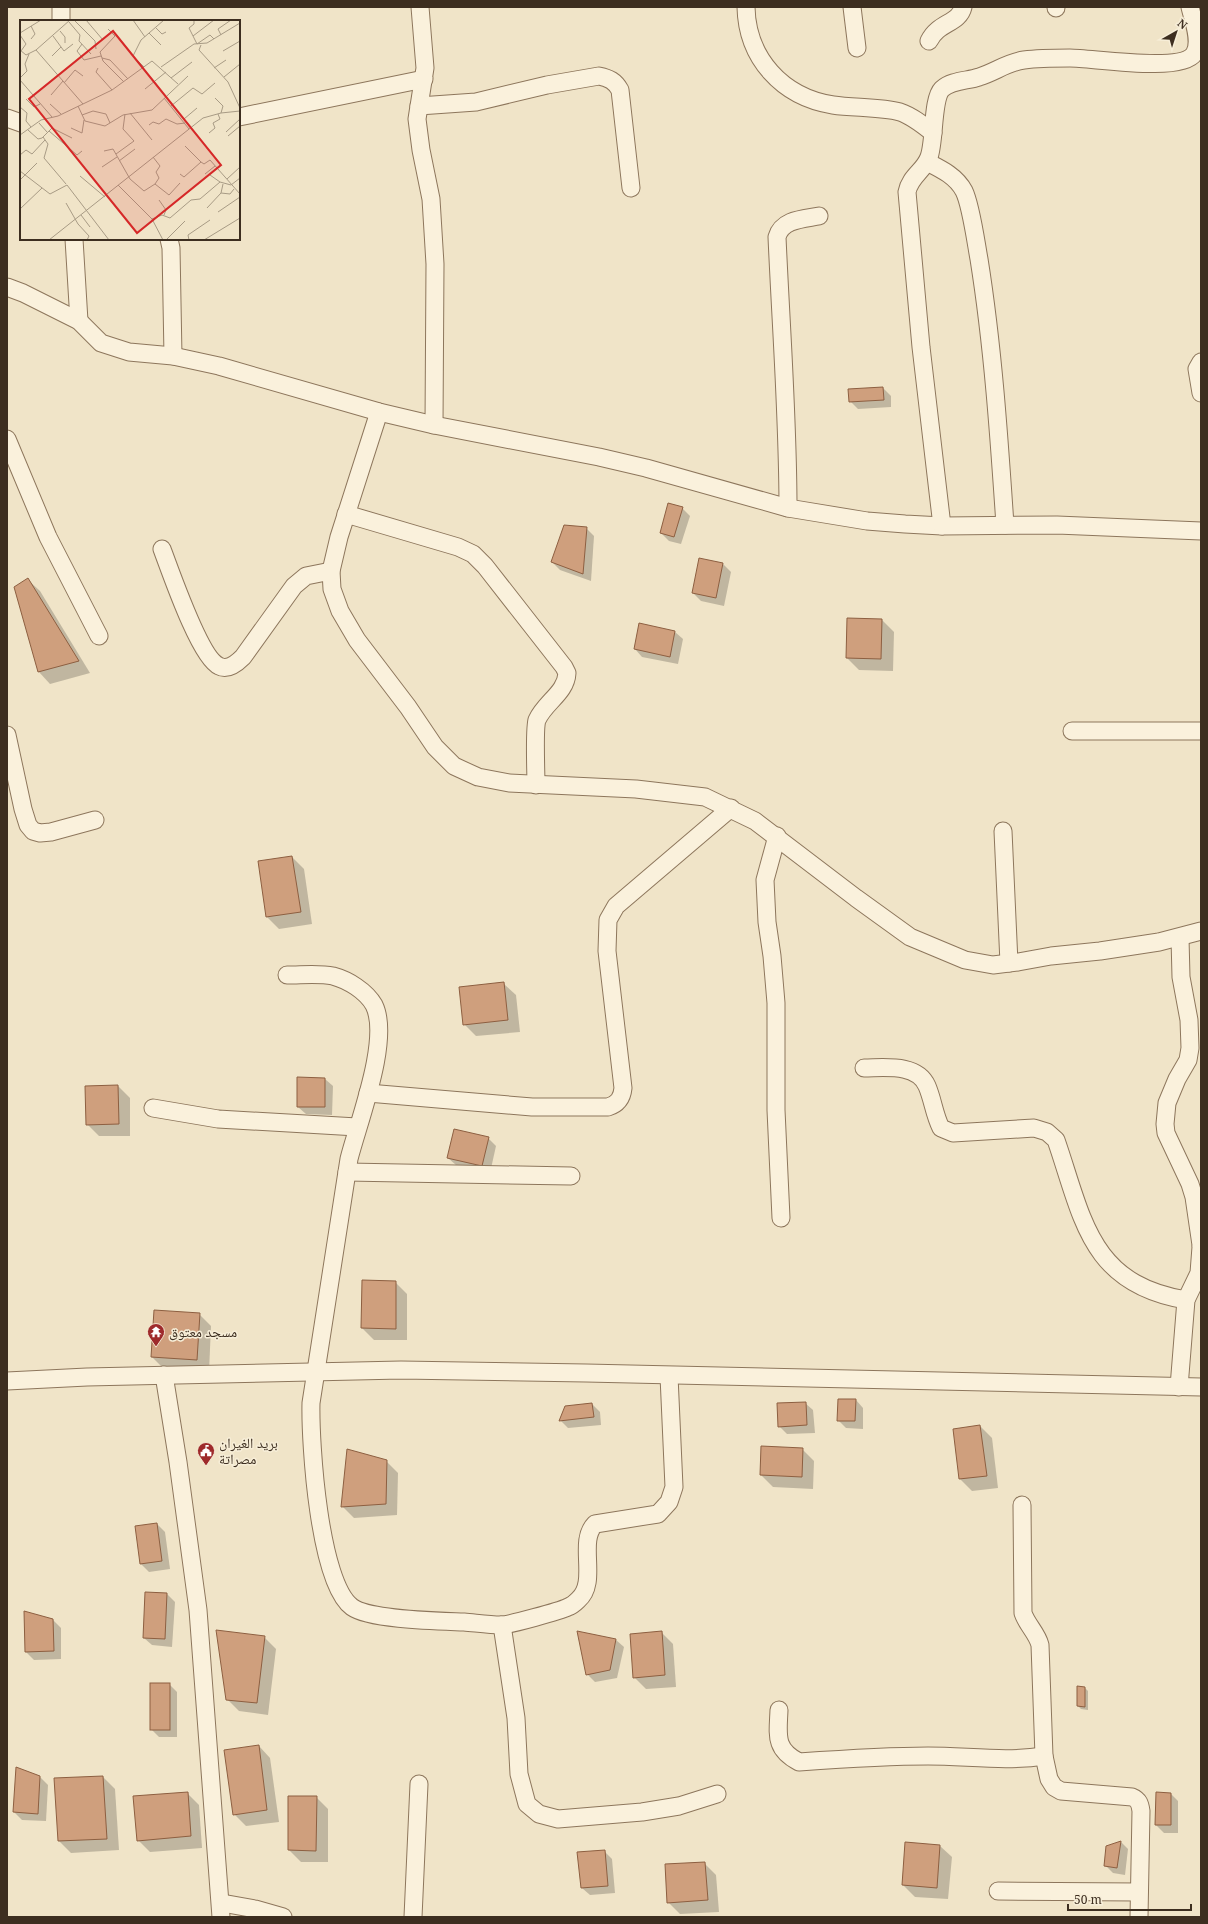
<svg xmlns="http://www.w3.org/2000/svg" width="1208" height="1924" font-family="'Noto Serif','Noto Naskh Arabic',serif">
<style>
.shadow{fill:#0003}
.building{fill:#cf9f7d;stroke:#8d5f41}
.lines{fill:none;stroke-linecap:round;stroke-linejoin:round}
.minor-casing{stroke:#8d765c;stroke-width:19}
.minor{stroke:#faf1dc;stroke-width:17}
.labels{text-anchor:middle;stroke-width:3;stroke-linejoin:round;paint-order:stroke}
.poi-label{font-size:14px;fill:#3d2e20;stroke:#f7eed8;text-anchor:start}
.inset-road{fill:none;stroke:#a89b85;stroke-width:1}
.view{fill:#d62828;fill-opacity:0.15;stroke:#d62828;stroke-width:2}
.inset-edge{fill:none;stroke:#3d2e20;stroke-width:2}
</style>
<rect width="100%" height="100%" fill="#f0e4c8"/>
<g class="shadow">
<polygon points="883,388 891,396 891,407 858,409 850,401"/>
<polygon points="682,508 690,516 681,544 669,541 661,533"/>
<polygon points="586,528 594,536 591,581 560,570 552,562"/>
<polygon points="700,559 723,564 731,572 724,606 701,601 693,593"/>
<polygon points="28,580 40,591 90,673 50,684 39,672"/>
<polygon points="882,620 894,632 893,671 859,670 847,658"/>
<polygon points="675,632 683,639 678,664 642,657 635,649"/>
<polygon points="292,857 304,869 312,924 279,929 267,917"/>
<polygon points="504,984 516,995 520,1032 476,1036 464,1024"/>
<polygon points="325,1079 333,1086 332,1115 306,1114 298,1107"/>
<polygon points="118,1086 130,1098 130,1136 99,1136 87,1124"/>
<polygon points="488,1138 496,1146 490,1173 456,1165 448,1158"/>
<polygon points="395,1282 407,1294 407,1340 374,1340 362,1328"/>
<polygon points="199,1314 211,1326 209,1372 164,1369 152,1357"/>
<polygon points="856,1400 863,1408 863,1429 846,1428 838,1420"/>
<polygon points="805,1403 813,1410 815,1433 787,1434 779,1426"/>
<polygon points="592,1404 600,1412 601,1425 568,1428 561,1421"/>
<polygon points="980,1426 992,1438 998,1488 972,1491 960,1479 954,1430"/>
<polygon points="802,1449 814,1461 813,1489 773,1487 761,1475"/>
<polygon points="386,1461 398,1473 397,1515 354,1518 342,1506"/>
<polygon points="157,1524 165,1532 170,1569 149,1572 141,1564"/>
<polygon points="167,1594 175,1602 172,1647 152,1645 144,1638"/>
<polygon points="53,1620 61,1628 61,1659 34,1660 26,1652"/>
<polygon points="578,1632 616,1640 624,1647 617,1678 595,1682 587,1674"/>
<polygon points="661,1632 673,1644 676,1687 646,1689 634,1677"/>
<polygon points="264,1637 276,1649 268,1715 239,1711 227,1699"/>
<polygon points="169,1684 177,1692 177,1737 159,1737 151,1729"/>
<polygon points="1085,1688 1088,1691 1088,1710 1081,1709 1078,1706"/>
<polygon points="259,1746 270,1758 279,1822 246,1826 234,1814"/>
<polygon points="17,1769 40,1777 48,1785 46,1821 22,1820 14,1812"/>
<polygon points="103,1777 115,1789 119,1850 71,1853 59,1841"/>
<polygon points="187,1793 199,1805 202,1848 150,1852 138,1840"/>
<polygon points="1171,1794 1178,1801 1178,1833 1164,1833 1156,1825"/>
<polygon points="289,1797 316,1797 328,1809 328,1862 301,1862 289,1850"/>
<polygon points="1121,1842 1128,1849 1125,1875 1113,1873 1105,1865"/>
<polygon points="940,1846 952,1857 948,1899 915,1897 903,1885"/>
<polygon points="604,1851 612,1859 615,1893 590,1895 582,1888"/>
<polygon points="704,1863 716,1875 719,1912 680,1914 668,1902"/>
</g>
<g class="building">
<polygon points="883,387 884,400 849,402 848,389"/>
<polygon points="668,503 683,507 674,537 660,533"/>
<polygon points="564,525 587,527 583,574 551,562"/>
<polygon points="699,558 723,563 716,598 692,593"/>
<polygon points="28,578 79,661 38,672 14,587"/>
<polygon points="847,618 882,619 881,659 846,658"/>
<polygon points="639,623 675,631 670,657 634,649"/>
<polygon points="292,856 301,912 266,917 258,861"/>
<polygon points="504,982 508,1020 463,1025 459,987"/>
<polygon points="297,1077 325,1078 325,1107 297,1107"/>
<polygon points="118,1085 119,1124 86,1125 85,1086"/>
<polygon points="454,1129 489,1137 482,1166 447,1158"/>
<polygon points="362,1280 396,1281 396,1329 361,1328"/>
<polygon points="154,1310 200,1313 197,1360 151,1357"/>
<polygon points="838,1399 856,1399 855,1421 837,1421"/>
<polygon points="806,1402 807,1425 778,1427 777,1403"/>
<polygon points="592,1403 594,1417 559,1421 565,1406"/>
<polygon points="980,1425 987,1476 959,1479 953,1429"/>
<polygon points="761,1446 803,1448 802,1477 760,1475"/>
<polygon points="347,1449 387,1460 386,1504 341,1507"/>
<polygon points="157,1523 162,1561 140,1564 135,1526"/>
<polygon points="145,1592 167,1593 165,1639 143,1638"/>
<polygon points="24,1611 53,1619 54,1651 25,1652"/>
<polygon points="216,1630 265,1636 257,1703 226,1700"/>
<polygon points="577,1631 616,1639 610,1670 586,1675"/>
<polygon points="662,1631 665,1675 633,1678 630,1634"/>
<rect x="150" y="1683" width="20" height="47"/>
<polygon points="1077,1686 1085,1687 1085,1707 1077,1706"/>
<polygon points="259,1745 267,1810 233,1815 224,1750"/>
<polygon points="16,1767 40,1776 38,1814 13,1812"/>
<polygon points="103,1776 107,1839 58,1841 54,1778"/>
<polygon points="188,1792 191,1836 137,1841 133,1796"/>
<polygon points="1156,1792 1171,1793 1171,1825 1155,1825"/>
<polygon points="288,1796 317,1796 316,1851 288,1850"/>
<polygon points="1121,1841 1117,1868 1104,1866 1106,1846"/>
<polygon points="905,1842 940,1845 937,1888 902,1885"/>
<polygon points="605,1850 608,1886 581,1888 577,1852"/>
<polygon points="705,1862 708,1900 667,1903 665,1864"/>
</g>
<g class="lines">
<defs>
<g id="minor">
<polyline points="61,7 61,21"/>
<polyline points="420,7 425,68 417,119 421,150 431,199 435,264 434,425"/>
<path d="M746,7C747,58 782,97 833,105C853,108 881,107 900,112C912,116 923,125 933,133"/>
<polyline points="852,7 857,48"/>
<polyline points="1056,7 1056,8"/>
<path d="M929,41C938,22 959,24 963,7"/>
<path d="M419,106L476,102L547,85L599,76C609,78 615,81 620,90L631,188"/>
<polyline points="239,117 424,79"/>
<polyline points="7,118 21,123"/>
<path d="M927,162C941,169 956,176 964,191C971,205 976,243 979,259C993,347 999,436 1005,525"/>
<polyline points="74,239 79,321"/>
<polyline points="169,239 171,248 173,356"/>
<polyline points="7,287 23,293 79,321 101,343 129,352 173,356 219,366 379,412 434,425 599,457 646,468 788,508 867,521 905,524 942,526 1057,525 1201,531"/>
<polyline points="1201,362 1197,369 1201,393"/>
<polyline points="379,412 339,537 331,571 332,589 340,611 357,640 408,707 435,747 454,766 478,777 509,783 636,789 705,797 755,821 856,898 910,937 965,960 993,965 1018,962 1051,956 1100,951 1159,942 1201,931"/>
<polyline points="7,439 48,537 99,636"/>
<path d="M788,508C788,418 781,328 777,237C782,219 804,219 819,216"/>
<path d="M346,514L458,547L473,554L485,566L564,667L567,673C566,693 545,702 537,720C534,729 536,772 536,785"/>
<path d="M942,526L921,347L907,192C910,176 924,171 929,157C935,141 932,99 942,89C952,80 968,81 979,77C995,72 1008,62 1024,60C1039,58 1055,58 1070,58C1093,58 1181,73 1194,54C1202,42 1193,20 1190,7"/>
<path d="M162,549C170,570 200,658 219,666C228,671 237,663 243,657L294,586L306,576L331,571"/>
<polyline points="1072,731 1201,731"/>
<polyline points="7,735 23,809 28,825 33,831 40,833 51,832 95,820"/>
<polyline points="1003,831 1009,963"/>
<polyline points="777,836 765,880 767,922 772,956 776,1003 776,1110 781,1218"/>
<polyline points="1180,938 1181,977 1189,1020 1190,1048 1188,1060 1177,1079 1167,1103 1165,1124 1166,1133 1190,1184 1194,1197 1201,1245"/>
<path d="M287,975C302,975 319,973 333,976C348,980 366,991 374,1005C391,1039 358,1123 349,1159L311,1403C310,1443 319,1583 352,1607C370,1620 439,1621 464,1622C476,1623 489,1625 501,1625C509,1625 560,1611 568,1607C571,1606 575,1603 578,1600C599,1582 577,1542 595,1524L658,1514L669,1502L674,1487L669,1376"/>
<path d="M864,1068C884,1068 917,1063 927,1086C933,1100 934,1114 941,1128L953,1133L1034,1128L1047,1132L1056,1140C1083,1218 1089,1284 1186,1300"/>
<path d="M368,1093L532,1107H608C618,1104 622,1098 623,1088L607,951L608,920L616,906L731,808"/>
<polyline points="153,1108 218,1119 357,1127"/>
<polyline points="347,1172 571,1176"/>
<polyline points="164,1375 178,1462 198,1610 221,1917"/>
<polyline points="7,1381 87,1377 401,1370 586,1373 1201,1387"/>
<polyline points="1179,1387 1186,1300 1199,1273 1201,1247"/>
<path d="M1022,1505L1023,1613C1027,1625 1037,1633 1040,1645L1044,1756L1049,1779L1054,1787L1061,1791L1132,1797C1139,1800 1140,1804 1141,1811L1139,1917"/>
<polyline points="502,1625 516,1718 519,1774 527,1804 539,1814 558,1819 642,1812 679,1806 717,1794"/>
<path d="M779,1710C778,1735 774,1749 799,1762C842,1759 885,1756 928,1756C967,1756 1006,1762 1044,1756"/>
<polyline points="998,1891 1139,1892"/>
<polyline points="222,1903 255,1909 283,1917"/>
<polyline points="413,1917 419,1784"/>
</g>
</defs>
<use href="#minor" class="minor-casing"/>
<use href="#minor" class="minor"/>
</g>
<defs>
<symbol id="temple-pin" viewBox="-11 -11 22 30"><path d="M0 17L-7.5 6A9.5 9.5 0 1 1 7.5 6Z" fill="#9e2a2b" stroke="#f7eed8"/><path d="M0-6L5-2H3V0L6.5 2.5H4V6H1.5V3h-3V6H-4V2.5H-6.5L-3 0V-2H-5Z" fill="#fff"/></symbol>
<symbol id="civic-pin" viewBox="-11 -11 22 30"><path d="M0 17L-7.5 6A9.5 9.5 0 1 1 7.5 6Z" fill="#9e2a2b" stroke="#f7eed8"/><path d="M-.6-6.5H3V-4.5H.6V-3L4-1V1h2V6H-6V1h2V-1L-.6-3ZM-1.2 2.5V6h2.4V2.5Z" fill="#fff"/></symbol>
</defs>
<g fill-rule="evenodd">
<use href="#temple-pin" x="146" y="1322" width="20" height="27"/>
<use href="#civic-pin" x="196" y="1441" width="20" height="27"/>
</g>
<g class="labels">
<g class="poi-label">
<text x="169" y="1337">مسجد معتوق</text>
<text x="219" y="1448">بريد الغيران<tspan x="219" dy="16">مصراتة</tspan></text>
</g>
</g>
<g transform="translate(20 20)">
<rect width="220" height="220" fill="#f0e4c8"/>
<path class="inset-road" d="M54,0L75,21L76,29M66,0L83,20M113,0L125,17M194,0L173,16L177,24L190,15L194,19M49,2L60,15L59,21L71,34M136,8L142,14L146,12M88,9L95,16L80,32L83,41L104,62M40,11L45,17V23M0,13L21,0M129,13L141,25M0,15L6,24L1,31M201,15L198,9L211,0M33,16L44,31L53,24M173,16L169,8L174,4V0M11,19L15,14L11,6M62,24L57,31L64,40L81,36M181,25L179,30L208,62L220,88M0,30L6,35L16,30L50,0M16,30L63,84M203,31L220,21M32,36L41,27M82,38L90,40L108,59M124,47L113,36L121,20L144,0M141,47L174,24L187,23L220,3M78,48L76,52L92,70M194,48L206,40M204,57L220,44M0,58L7,51L5,44L9,34M151,58L172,42M0,60L32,97M44,63L55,50L63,56M125,69L146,52M31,75L43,61M144,78L169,109M195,78L203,86L201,93M6,79L14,87L20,84M30,84L41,94M58,86L65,101L85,106L103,95L132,90L168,56M151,86L173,68L182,74L195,63M0,87L7,93L6,101L11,107M110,93L132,120M62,95L73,91L86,94L90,103M164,99L177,88M19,103L27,112M129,105L133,102L139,104L146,99L157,104L165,103M51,108L62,113L64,100M8,110L18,119L22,118L32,108L52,118M29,111L57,135L62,131M206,112L220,99M189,113L195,108L193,103L200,99L198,94M0,115L21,100L38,96L92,70L132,41L158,64M208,116L220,106M23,117L28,124L24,138L46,164M165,126L181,142M84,131L93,129L110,159L124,171L135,164L139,158L136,152L140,146L133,137M96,134L114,121L103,109L105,94M0,135L6,130L12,134L25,120M99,141L115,129M82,147L97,137M0,151L30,174L47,165L89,220M160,154L164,157L181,142L184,144L190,140L220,174M185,154L195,146M190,155L200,162M60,156L85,177M207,159L220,147M0,160L17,143M135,164L149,175L160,163M98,165L132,199L143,220M201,173L210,174L214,169M139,180L146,190L144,195M46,183L58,204L69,216L67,220M187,188L201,173L203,164M0,189L22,168M198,192L220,177M61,195L70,207M132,199L142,195L150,198L171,180L180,179L200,162L211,165L220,158M29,220L183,98L201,93L220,91M146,220L165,201M169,220L168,215L190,200M184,220L220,198"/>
<path class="view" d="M93,11L201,145L117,213L9,79Z"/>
<rect width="220" height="220" class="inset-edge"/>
</g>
<rect width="1208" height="1924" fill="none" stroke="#3d2e20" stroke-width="16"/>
<g transform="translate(1176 32) rotate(39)" stroke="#f7eed8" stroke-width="3" paint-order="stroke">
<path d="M0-3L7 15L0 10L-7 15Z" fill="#3d2e20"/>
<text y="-6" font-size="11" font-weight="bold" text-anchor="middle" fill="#3d2e20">N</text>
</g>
<path d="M1068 1904v6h123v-6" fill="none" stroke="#3d2e20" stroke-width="2"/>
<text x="1074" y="1904" font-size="12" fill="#3d2e20" stroke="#f7eed8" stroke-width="3" paint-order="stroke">50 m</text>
</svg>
